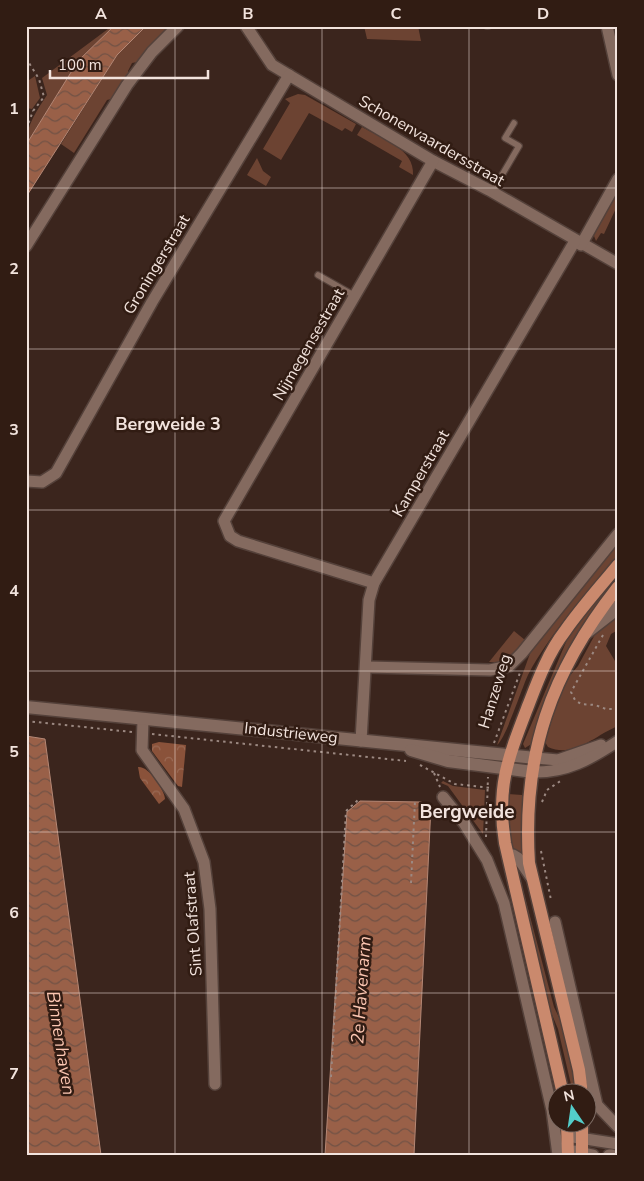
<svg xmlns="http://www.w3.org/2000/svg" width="644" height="1181" font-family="'Nunito Sans',sans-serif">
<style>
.green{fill:#6c4332}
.forest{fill:url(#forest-crowns)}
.water{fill:url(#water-waves);stroke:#b48775}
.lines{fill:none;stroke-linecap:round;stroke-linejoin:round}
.lane-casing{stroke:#54413a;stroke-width:8}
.street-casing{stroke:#54413a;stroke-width:14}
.secondary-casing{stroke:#54413a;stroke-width:15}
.primary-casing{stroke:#54413a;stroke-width:15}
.path{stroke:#9c8982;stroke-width:2;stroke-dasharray:2.5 4;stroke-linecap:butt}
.lane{stroke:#846a5f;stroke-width:5.5}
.street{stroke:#846a5f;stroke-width:11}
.secondary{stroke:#846a5f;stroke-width:12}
.primary{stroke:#ca896d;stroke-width:12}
.grid{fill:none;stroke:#f2e3dd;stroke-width:1;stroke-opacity:0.55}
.labels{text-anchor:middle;stroke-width:5;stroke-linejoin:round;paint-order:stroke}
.street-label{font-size:16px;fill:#f2e3dd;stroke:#311c13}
.neighbourhood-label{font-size:18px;font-weight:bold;fill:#f2e3dd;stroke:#311c13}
.water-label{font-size:18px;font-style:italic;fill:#fcc6b1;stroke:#311c13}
.quarter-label{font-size:19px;font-weight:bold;fill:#f2e3dd;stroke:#311c13}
.neatline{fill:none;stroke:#f2e3dd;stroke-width:2}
.grid-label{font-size:16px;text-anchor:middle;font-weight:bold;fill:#f2e3dd}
</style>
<defs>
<pattern id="forest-crowns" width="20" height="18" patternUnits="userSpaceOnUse" patternTransform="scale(1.25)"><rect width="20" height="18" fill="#8a523a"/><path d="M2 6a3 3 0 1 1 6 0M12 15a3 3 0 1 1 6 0" fill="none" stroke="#9b6b56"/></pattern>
<pattern id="water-waves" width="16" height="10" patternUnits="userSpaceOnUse" patternTransform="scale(1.25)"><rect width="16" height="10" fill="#996048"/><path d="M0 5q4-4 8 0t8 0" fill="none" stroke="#715245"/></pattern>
</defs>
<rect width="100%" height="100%" fill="#3b251d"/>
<g class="green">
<path d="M112,26H114L78,61L26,145C26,126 37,110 47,95L42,78Z"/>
<polygon points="146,26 168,26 137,62 132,63 128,71 128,75 111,99 107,100 74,153 61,144 117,55"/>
<polygon points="364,26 418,26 421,41 367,39"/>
<polygon points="35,76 40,98 32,109 26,108 26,82"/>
<polygon points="298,94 305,95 356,124 352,132 345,128 342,131 309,113 281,160 263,149 290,103 285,99"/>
<path d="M362,127C381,138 415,149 413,175L399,167L402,161L357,135Z"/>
<polygon points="257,158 263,171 271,177 266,186 247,175"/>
<polygon points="618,193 618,204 604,234 601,233 596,241 594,236 595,231"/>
<path d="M618,542V556C587,594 551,631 528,675C521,690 506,738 497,745L532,648Z"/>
<polygon points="618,573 618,579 585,621 572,644 533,743 525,748 523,744 569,635"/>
<path d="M618,616V630L611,634L606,646L618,666V726C595,735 574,759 548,747L545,742L561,691L567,679L578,666L598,629Z"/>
<polygon points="514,631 525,640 506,662 489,662"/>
<polygon points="443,781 453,786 485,790 483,834 448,786 441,783"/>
<path d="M507,794L522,795V854L519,855C503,840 507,815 507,794Z"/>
<polygon points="515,867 517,867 554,1007 564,1028 577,1093 573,1093 558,1029 548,1005"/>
</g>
<g class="forest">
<polygon points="159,742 186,745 182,787 178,786 152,751 152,744"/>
<path d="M138,767C149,766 164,789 165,799L159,804L140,778Z"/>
</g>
<g class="water">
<polygon points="114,26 146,26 117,55 26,197 26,145 78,61"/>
<polygon points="26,736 45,739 101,1155 26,1155"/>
<polygon points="360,801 421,802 431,806 414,1155 325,1155 347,812"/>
</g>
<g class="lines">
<defs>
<g id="lane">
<polyline points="487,26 488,26"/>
<polyline points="492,192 519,146 505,138 514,123"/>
<polyline points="318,275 355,296"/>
</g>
<g id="street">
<polyline points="246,26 272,65 433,161 489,190 618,264"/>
<polyline points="607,26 618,75"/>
<polyline points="581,245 618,179"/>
<polyline points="26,246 127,85 152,52 178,26"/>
<polyline points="26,481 42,482 56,473 152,302 289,75"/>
<polyline points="374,583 238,541 230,536 224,521 433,161"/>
<polyline points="587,633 610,615 618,606"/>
<polyline points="367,667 490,670 509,666 522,653 618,534"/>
<polyline points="143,720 142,750 184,809 204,862 210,909 215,1084"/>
<polyline points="361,741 369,600 374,583 575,241"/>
<polyline points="536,758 558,760 601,745"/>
<path d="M533,772C566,773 591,759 618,741"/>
<polyline points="443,797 464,823 487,860 504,903 552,1110 558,1155"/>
<polyline points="508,856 513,855 518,858 531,877"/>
<polyline points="555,922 597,1105 618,1127"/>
<polyline points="573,1137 618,1144"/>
<polyline points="575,1151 593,1155"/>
<polyline points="609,1155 612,1155"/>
</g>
<g id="secondary">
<polyline points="26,707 536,758"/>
<polyline points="411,750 448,761 533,772"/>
</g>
<g id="primary">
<path d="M563,1094L505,843C496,787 508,758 528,706C538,680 548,653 565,631C581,608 600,587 618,565"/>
<path d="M582,1094L579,1070L529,863C522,754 551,672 618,587"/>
<polyline points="567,1124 568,1155"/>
<polyline points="582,1155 582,1124"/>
</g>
</defs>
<use href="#lane" class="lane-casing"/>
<use href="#street" class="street-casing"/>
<use href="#secondary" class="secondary-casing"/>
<use href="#primary" class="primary-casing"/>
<g class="path">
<polyline points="26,58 39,79 44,97 33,111 26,130"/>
<polyline points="26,111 33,111"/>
<polyline points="603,635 571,692 575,700 581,704 595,705 606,709 618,709"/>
<polyline points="26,721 132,732"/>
<polyline points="152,734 406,761"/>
<polyline points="494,743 521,670"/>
<polyline points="420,765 455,784 492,788"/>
<polyline points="434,773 440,787"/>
<polyline points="542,802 547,790 562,780"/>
<polyline points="486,837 488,777"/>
<polyline points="541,851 551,900"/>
<polyline points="411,883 415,801"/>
<polyline points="331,1077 346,811 358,800"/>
</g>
<use href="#lane" class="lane"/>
<use href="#street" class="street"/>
<use href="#secondary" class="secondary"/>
<use href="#primary" class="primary"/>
</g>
<path class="grid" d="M175,26V1155M322,26V1155M469,26V1155M26,188H618M26,349H618M26,510H618M26,671H618M26,832H618M26,993H618"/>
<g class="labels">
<g class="street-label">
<text transform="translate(432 140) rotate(30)" y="6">Schonenvaardersstraat</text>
<text transform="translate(156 264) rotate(-59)" y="6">Groningerstraat</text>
<text transform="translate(308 344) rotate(-60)" y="6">Nijmegensestraat</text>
<text transform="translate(420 473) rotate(-60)" y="6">Kamperstraat</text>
<text transform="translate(494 691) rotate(-73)" y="6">Hanzeweg</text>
<text transform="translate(291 732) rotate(6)" y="6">Industrieweg</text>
<text transform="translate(192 924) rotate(-94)" y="6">Sint Olafstraat</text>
</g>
<g class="neighbourhood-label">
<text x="168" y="430">Bergweide 3</text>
</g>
<g class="water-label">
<text transform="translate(361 990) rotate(-86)" y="6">2e Havenarm</text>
<text transform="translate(61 1043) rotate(81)" y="6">Binnenhaven</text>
</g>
<g class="quarter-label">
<text x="467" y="818">Bergweide</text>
</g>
</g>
<rect width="644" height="1181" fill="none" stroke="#311c13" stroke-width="55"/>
<g transform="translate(572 1108) rotate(347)"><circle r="24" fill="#311c13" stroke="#7e6c64"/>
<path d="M0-4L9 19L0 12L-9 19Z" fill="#53cdca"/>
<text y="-8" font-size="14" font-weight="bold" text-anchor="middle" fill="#f2e3dd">N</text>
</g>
<path d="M50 70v8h158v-8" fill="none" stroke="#f2e3dd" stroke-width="2.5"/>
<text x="58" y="70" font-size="15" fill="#f2e3dd" stroke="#311c13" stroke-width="4" paint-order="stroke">100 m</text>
<rect x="28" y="28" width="588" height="1126" class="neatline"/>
<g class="grid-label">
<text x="101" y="19">A</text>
<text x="248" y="19">B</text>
<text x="396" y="19">C</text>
<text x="543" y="19">D</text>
<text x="14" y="114">1</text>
<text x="14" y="274">2</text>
<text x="14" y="435">3</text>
<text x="14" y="596">4</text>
<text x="14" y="757">5</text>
<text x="14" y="918">6</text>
<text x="14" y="1079">7</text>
</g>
</svg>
